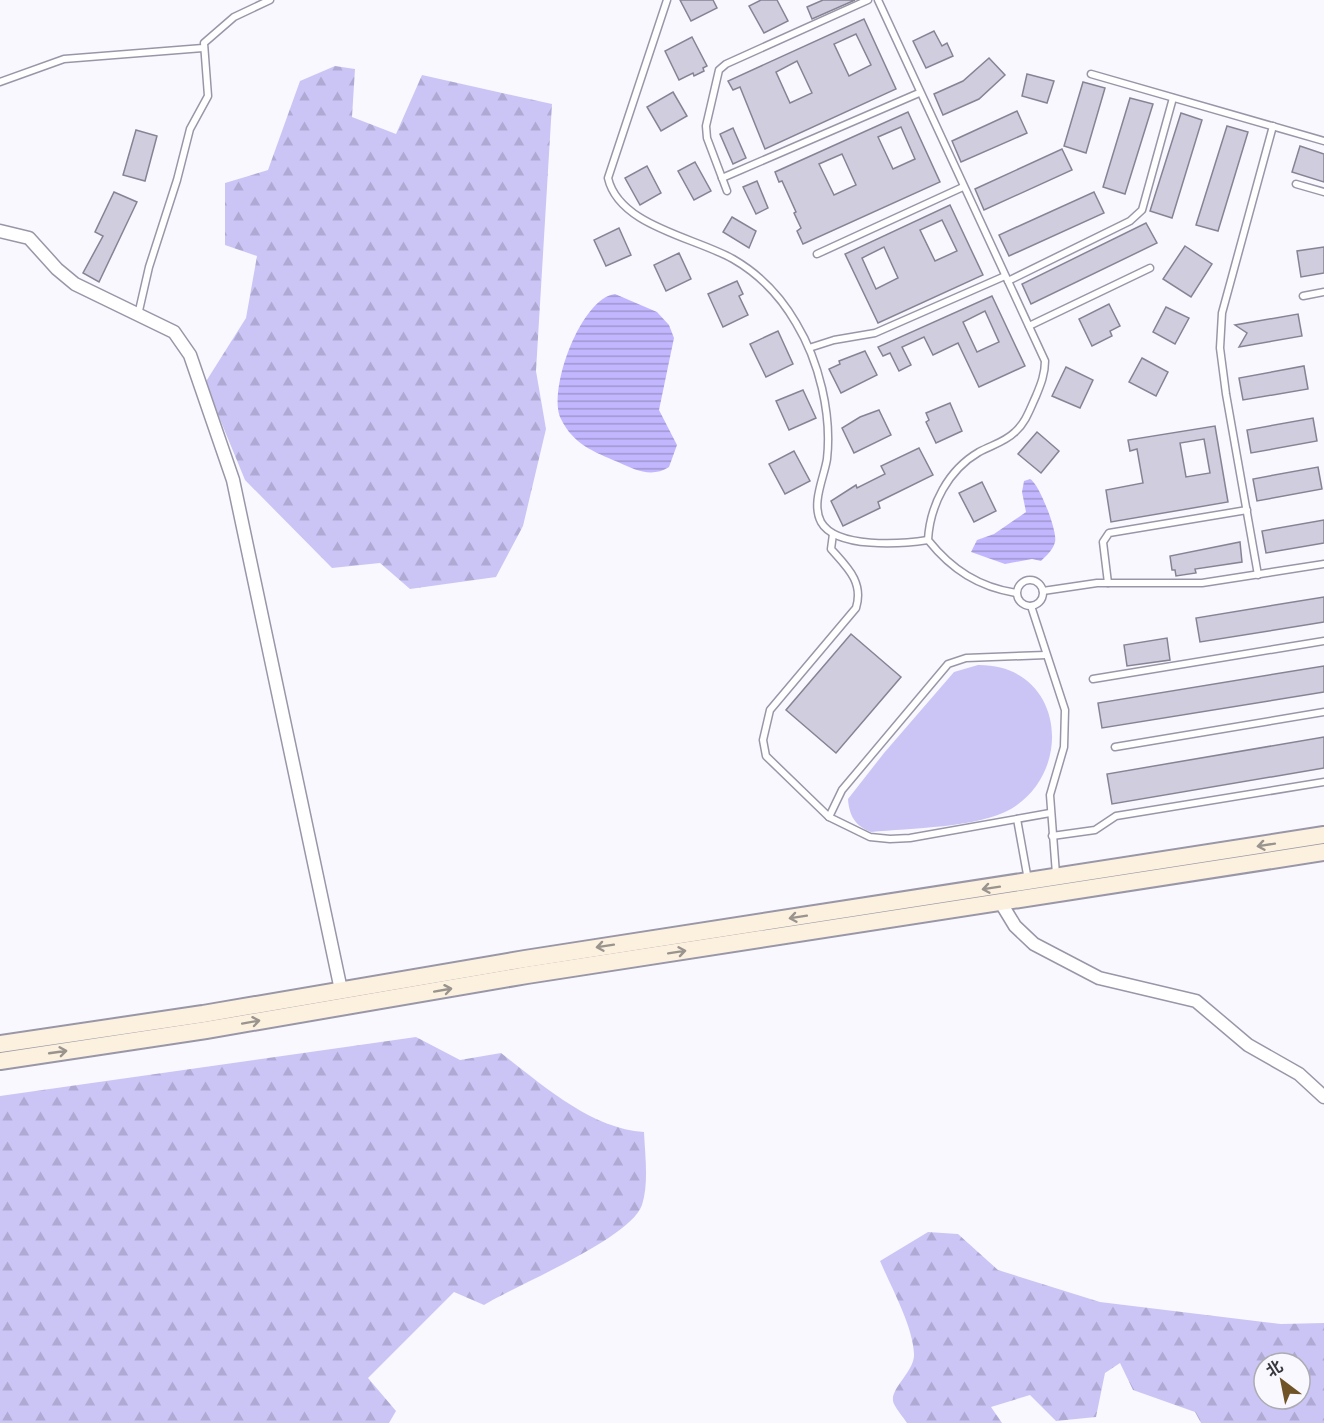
<svg xmlns="http://www.w3.org/2000/svg" width="1324" height="1423" font-family="Barlow,'Noto Sans SC',sans-serif">
<style>
.grass{fill:#cbc5f6}
.forest{fill:url(#forest-firs);fill-rule:evenodd}
.water{fill:url(#water-rules)}
.building{fill:#cfcdde;stroke:#868494;stroke-width:1.5;fill-rule:evenodd}
.lines{fill:none;stroke-linecap:round;stroke-linejoin:round}
.lane-casing{stroke:#9997a7;stroke-width:9}
.street-casing{stroke:#9997a7;stroke-width:15}
.secondary-casing{stroke:#9997a7;stroke-width:20}
.lane{stroke:#fff;stroke-width:6}
.street{stroke:#fff;stroke-width:12}
.secondary{stroke:#fcf0df;stroke-width:16}
.oneway{stroke:#9a948e}
</style>
<defs>
<pattern id="forest-firs" width="22" height="20" patternUnits="userSpaceOnUse" patternTransform="scale(1.5)"><rect width="22" height="20" fill="#cbc5f6"/><path d="M5 1l3.5 6h-7zM16 11l3.5 6h-7z" fill="#afaad4"/></pattern>
<pattern id="water-rules" width="6" height="5" patternUnits="userSpaceOnUse" patternTransform="scale(1.5)"><rect width="6" height="5" fill="#c2b7fe"/><path d="M0 2.5h6" fill="none" stroke="#9f96cf"/></pattern>
</defs>
<rect width="100%" height="100%" fill="#f9f8ff"/>
<path class="grass" d="M978,665C1063,664 1076,770 1011,809C978,828 910,828 871,832C855,826 849,815 848,799L884,753L954,672Z"/>
<g class="forest">
<polygon points="335,66 355,69 352,117 396,134 422,75 552,104 536,371 546,429 523,526 496,577 410,589 380,563 332,568 245,480 205,383 246,318 257,256 225,245 225,183 268,170 300,81"/>
<path d="M416,1037L460,1060L501,1053C543,1085 590,1128 644,1132C645,1155 649,1183 642,1205C630,1239 518,1284 484,1305L454,1292L368,1378L396,1411L389,1423H0V1096Z"/>
<path d="M928,1232L958,1234L998,1270L1100,1302L1281,1324L1324,1323V1423H1201L1195,1412L1133,1390L1120,1363L1105,1373L1096,1417L1056,1421L1030,1395L991,1407L1002,1423H907C903,1417 897,1410 894,1404C887,1390 915,1372 914,1354C913,1326 891,1287 880,1261ZM1264,1363H1300V1399H1264Z"/>
</g>
<g class="water">
<path d="M615,294L657,312L669,325L674,338L659,410L677,445L669,467C652,478 635,470 618,462C594,452 573,444 561,419C547,390 581,298 615,294Z"/>
<path d="M1030,479C1039,483 1058,532 1055,542C1053,550 1046,556 1041,561L1032,559L1005,564L971,552L977,540L994,534L1026,512L1022,492L1024,481Z"/>
</g>
<g class="building">
<polygon points="680,0 713,0 717,8 691,21"/>
<polygon points="761,0 777,0 788,21 764,33 749,6"/>
<polygon points="823,0 855,0 812,19 807,7"/>
<path d="M864,19L896,89L765,149L740,87L733,90L728,81ZM856,34L871,65L849,76L834,44ZM797,61L812,93L790,103L776,72Z"/>
<polygon points="934,31 942,46 947,43 953,56 926,68 913,41"/>
<polygon points="692,37 707,66 703,68 704,71 694,76 693,73 679,80 665,51"/>
<polygon points="989,58 1005,75 979,99 943,115 934,94 963,81"/>
<polygon points="1027,74 1054,81 1047,103 1022,96"/>
<polygon points="1083,82 1105,88 1086,153 1064,146"/>
<polygon points="673,92 687,116 661,131 647,107"/>
<polygon points="1130,98 1153,104 1125,194 1103,187"/>
<polygon points="1017,111 1027,133 961,162 952,141"/>
<path d="M908,112L940,182L803,244L797,231L801,228L794,213L796,212L782,181L779,182L775,172ZM901,127L915,159L893,169L878,137ZM842,154L856,185L834,195L819,164Z"/>
<polygon points="1181,113 1202,120 1172,218 1150,211"/>
<polygon points="1227,126 1248,132 1218,231 1196,225"/>
<polygon points="733,128 746,158 733,164 720,134"/>
<polygon points="136,130 157,136 145,181 123,175"/>
<polygon points="1300,146 1324,154 1324,182 1292,172"/>
<polygon points="1062,149 1072,170 984,210 975,189"/>
<polygon points="695,162 711,191 694,200 678,171"/>
<polygon points="647,166 661,193 640,205 625,178"/>
<polygon points="757,181 768,208 756,214 743,187"/>
<polygon points="114,192 137,202 99,282 83,273 103,236 95,232"/>
<polygon points="1094,192 1104,213 1009,256 999,235"/>
<path d="M950,205L983,275L878,323L845,254ZM942,220L957,251L935,261L920,230ZM884,247L898,278L876,289L862,258Z"/>
<polygon points="732,217 756,231 749,248 723,232"/>
<polygon points="1146,223 1157,243 1031,304 1022,284"/>
<polygon points="619,228 631,255 606,266 594,240"/>
<polygon points="1185,246 1212,264 1191,297 1163,279"/>
<polygon points="1324,247 1324,273 1301,277 1297,251"/>
<polygon points="679,253 691,279 666,291 654,265"/>
<polygon points="737,281 743,294 739,296 748,315 723,327 708,294"/>
<path d="M992,296L1025,366L979,387L958,343L933,355L924,337L902,347L911,365L899,371L890,353L883,356L878,347ZM985,311L999,342L977,352L963,322Z"/>
<polygon points="1109,304 1120,326 1110,331 1112,336 1092,346 1079,319"/>
<polygon points="1166,307 1189,318 1175,344 1153,332"/>
<polygon points="1298,314 1302,336 1239,347 1247,333 1235,325"/>
<polygon points="778,331 793,364 766,377 750,344"/>
<polygon points="865,351 877,375 841,393 829,369 840,364 839,361"/>
<polygon points="1142,358 1168,372 1156,396 1129,382"/>
<polygon points="1304,366 1308,389 1243,400 1239,378"/>
<polygon points="1066,367 1093,380 1080,408 1052,396"/>
<polygon points="803,390 816,418 789,430 776,401"/>
<polygon points="950,403 962,431 936,443 926,422 929,420 926,413"/>
<polygon points="879,410 891,435 854,453 842,428 860,417"/>
<polygon points="1313,418 1317,441 1251,453 1247,430"/>
<path d="M1215,426L1228,502L1111,522L1106,490L1143,483L1137,449L1130,451L1128,440ZM1204,439L1210,473L1186,477L1180,443Z"/>
<polygon points="1037,432 1059,451 1041,473 1018,454"/>
<polygon points="919,448 933,475 878,502 880,508 843,526 831,501 856,485 857,488 885,474 881,466"/>
<polygon points="794,451 810,481 785,494 769,464"/>
<polygon points="1318,467 1322,489 1257,501 1253,479"/>
<polygon points="982,482 996,511 974,522 959,493"/>
<polygon points="1324,520 1324,543 1266,553 1262,531"/>
<polygon points="1240,542 1242,562 1195,569 1196,573 1176,576 1175,570 1172,570 1170,556"/>
<polygon points="1324,597 1324,622 1200,642 1196,618"/>
<polygon points="851,634 901,677 836,753 786,710"/>
<polygon points="1167,638 1170,660 1127,666 1124,645"/>
<polygon points="1324,666 1324,692 1102,728 1098,703"/>
<polygon points="1324,737 1324,768 1112,804 1107,774"/>
</g>
<g class="lines">
<defs>
<g id="lane">
<path d="M667,0L608,178C619,226 694,237 733,259C759,274 781,297 796,323C819,361 832,414 827,459C824,478 811,503 821,522C836,549 902,544 928,540"/>
<path d="M878,0L1045,361C1045,374 1041,384 1036,396C1030,409 1026,422 1015,432C1005,442 992,445 979,452C948,470 930,505 928,540C952,570 979,587 1016,593"/>
<polyline points="1091,74 1324,141"/>
<polyline points="0,82 64,59 203,48"/>
<polyline points="722,178 919,93"/>
<polyline points="1296,184 1324,192"/>
<polyline points="727,191 707,138 706,126 719,70 726,64 868,0"/>
<polyline points="817,254 963,187"/>
<polyline points="1008,281 1130,221 1142,210 1173,98"/>
<polyline points="1303,296 1324,292"/>
<polyline points="138,315 149,267 177,180 190,129 208,96 204,43 234,17 270,0"/>
<polyline points="1029,326 1150,268"/>
<polyline points="809,348 834,340 875,333 1005,276"/>
<path d="M833,534L831,549C847,567 864,582 856,608L770,710L763,740L766,756L829,817L870,837L890,839L910,838L1050,813"/>
<polyline points="1258,575 1226,394 1220,348 1222,313 1273,126"/>
<circle cx="1030" cy="593" r="13"/>
<polyline points="1108,583 1103,542 1109,533 1247,510"/>
<polyline points="1043,591 1097,583 1202,583 1324,564"/>
<polyline points="1031,606 1065,710 1064,747 1050,795 1056,874"/>
<polyline points="1093,679 1324,641"/>
<polyline points="1115,747 1324,712"/>
<polyline points="829,817 842,790 948,664 966,658 1046,655"/>
<polyline points="1017,819 1028,880"/>
<polyline points="1052,836 1095,830 1116,816 1324,782"/>
</g>
<g id="street">
<polyline points="0,231 29,238 57,269 75,284 174,332 190,355 233,480 341,990"/>
<polyline points="1001,903 1015,926 1034,944 1099,978 1196,1001 1248,1045 1299,1074 1324,1097"/>
</g>
<g id="secondary">
<polyline points="0,1044 203,1014 525,959 1324,835"/>
<polyline points="0,1061 206,1030 527,975 1324,852"/>
</g>
</defs>
<use href="#lane" class="lane-casing"/>
<use href="#street" class="street-casing"/>
<use href="#secondary" class="secondary-casing"/>
<use href="#lane" class="lane"/>
<use href="#street" class="street"/>
<use href="#secondary" class="secondary"/>
</g>
<defs><path id="oneway-shaft" d="M-6 0H5M1.5-3L5.5 0L1.5 3" fill="none" stroke-width="1.6" stroke-linecap="round" stroke-linejoin="round" transform="scale(1.5)"/></defs>
<g class="oneway">
<use href="#oneway-shaft" transform="translate(1266 845) rotate(171)"/>
<use href="#oneway-shaft" transform="translate(991 888) rotate(171)"/>
<use href="#oneway-shaft" transform="translate(798 917) rotate(171)"/>
<use href="#oneway-shaft" transform="translate(605 946) rotate(171)"/>
<use href="#oneway-shaft" transform="translate(677 952) rotate(-9)"/>
<use href="#oneway-shaft" transform="translate(443 990) rotate(-10)"/>
<use href="#oneway-shaft" transform="translate(251 1022) rotate(-10)"/>
<use href="#oneway-shaft" transform="translate(58 1052) rotate(-8)"/>
</g>
<g transform="translate(1282 1381) rotate(328)"><circle r="28" fill="#f9f8ff" stroke="#acabb2" stroke-width="1.5"/>
<path d="M0-4.5L10 22L0 15L-10 22Z" fill="#705327"/>
<text y="-9" font-size="16" font-weight="bold" text-anchor="middle" fill="#38373e">北</text>
</g>
</svg>
